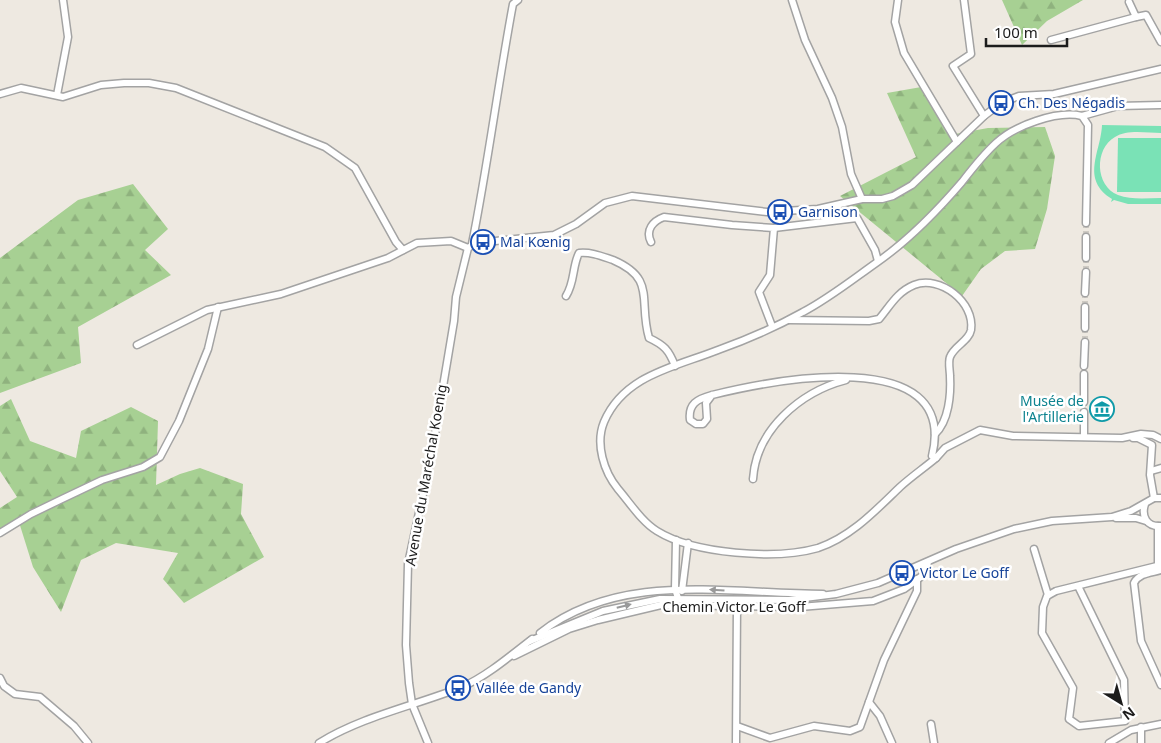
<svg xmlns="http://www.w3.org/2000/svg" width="1161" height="743" font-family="'Noto Sans',sans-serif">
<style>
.forest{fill:url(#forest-firs)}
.pitch{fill:#7ae2b6}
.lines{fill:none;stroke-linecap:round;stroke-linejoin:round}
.minor-tunnel{stroke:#cecac3;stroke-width:6;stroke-dasharray:6 3;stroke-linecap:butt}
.minor-casing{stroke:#a3a3a3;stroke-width:9}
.minor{stroke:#fff;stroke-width:6}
.oneway{fill:#999}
.labels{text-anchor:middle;stroke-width:5;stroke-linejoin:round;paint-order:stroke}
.transit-label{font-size:14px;fill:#164399;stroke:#fff;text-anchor:start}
.culture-label{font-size:14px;fill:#0d838f;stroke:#fff;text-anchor:end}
.street-label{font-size:14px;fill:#1c1c1c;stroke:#fff}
</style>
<defs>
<pattern id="forest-firs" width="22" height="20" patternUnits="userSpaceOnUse" patternTransform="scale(1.25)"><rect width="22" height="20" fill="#a7d093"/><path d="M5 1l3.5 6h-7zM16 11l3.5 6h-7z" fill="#8fb27e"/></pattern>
</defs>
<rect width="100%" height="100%" fill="#eee9e1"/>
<g class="forest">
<polygon points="1002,0 1083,0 1047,21 1022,45"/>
<polygon points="927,86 955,134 988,128 1045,127 1055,156 1047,209 1035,249 1005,251 981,269 962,296 840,196 916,157 887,93"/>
<polygon points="133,184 168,229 145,250 171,275 78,327 81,363 0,393 0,258 78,200"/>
<polygon points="11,399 30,441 76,458 81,431 131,407 158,421 156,485 180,474 200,468 243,484 241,514 264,557 184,603 163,579 178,553 116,543 81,560 61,612 33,567 18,519 0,530 0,508 17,497 0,471 0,406"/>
</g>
<g class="pitch">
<path d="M1102,125L1161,126V133C1147,133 1127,129 1115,137C1094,149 1095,186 1118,195C1131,200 1147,198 1161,198V204H1128L1114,200L1111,202L1112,199C1080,179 1101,152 1102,125Z"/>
<polygon points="1118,138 1161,138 1161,192 1117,192"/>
</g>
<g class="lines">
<g class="minor-tunnel">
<polyline points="1086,237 1086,223"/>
<polyline points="1086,272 1086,258"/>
<polyline points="1085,307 1085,293"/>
<polyline points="1085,342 1085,328"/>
</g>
<defs>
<g id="minor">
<polyline points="792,0 805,40 832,98 842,127 851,174 862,199"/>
<polyline points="898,0 895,22 904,53 957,142"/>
<polyline points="964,0 971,54 953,66 984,116"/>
<polyline points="1129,2 1136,17 1146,15 1161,42"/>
<polyline points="1051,40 1136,17"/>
<polyline points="0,94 21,88 63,97 101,85 124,83 149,83 176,88 325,147 355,168 396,242 403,250"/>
<polyline points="57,95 68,37 63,0"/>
<polyline points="1082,116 1118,106 1161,105"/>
<polyline points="774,228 857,218 875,250 878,261"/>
<path d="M651,242C645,230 653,221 664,217L732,225L774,228L770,275L759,292L772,326"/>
<path d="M472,244C488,164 498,84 513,4L518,0"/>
<polyline points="468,248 476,243 554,235 576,224 605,203 632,196 767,212 818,209 862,199 882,199 893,196 912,185 984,116 1001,103 1019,96 1054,94 1161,69"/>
<polyline points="1086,258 1086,237"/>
<polyline points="1085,293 1086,272"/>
<path d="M566,296C575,282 572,267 579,253C592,252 601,256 613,260C657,279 638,300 649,338C664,345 669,350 675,366"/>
<path d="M789,320L869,321L879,319C890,306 897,292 914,285C940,275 975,302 971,330C969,341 954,346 950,357C948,362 950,371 950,376C951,394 949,421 935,434"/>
<polyline points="1085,328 1085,307"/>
<polyline points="137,345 207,310 281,294 388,258 417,243 451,241 468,248"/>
<polyline points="1084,366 1085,342"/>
<path d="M712,395L706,403L707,419L703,424H696L690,420C688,404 697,399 712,395C769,381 960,342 932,456L936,458L945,448L980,430L1013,436L1122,438L1141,434L1153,435L1161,439"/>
<polyline points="1084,402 1084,374"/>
<polyline points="1084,436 1084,412"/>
<polyline points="1133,438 1138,438 1152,445 1150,475 1154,498"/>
<path d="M936,458C924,468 911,477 900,487C876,510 851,537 818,548C776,560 694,554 657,531C642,522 630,503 618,489C604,472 595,444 604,422C624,375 675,367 718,350C746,340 776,327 803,312C828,299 852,280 876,263C905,243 938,210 962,182C972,169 983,155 996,143C1014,126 1057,110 1082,116L1088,125L1086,223"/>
<polyline points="1151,471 1161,468"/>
<path d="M753,479C756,430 800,392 846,380"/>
<path d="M1145,504C1141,517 1147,527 1161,526"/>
<polyline points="1116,518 1136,518 1146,521"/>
<polyline points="0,533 31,514 62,499 102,480 143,467 160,457 179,421 208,349 218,307"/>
<polyline points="676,540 675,589 678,598"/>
<polyline points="1034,549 1048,595"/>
<polyline points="1158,566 1158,526"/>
<path d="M1161,570C1151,573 1139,573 1134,583L1141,641L1161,685"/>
<polyline points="1078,586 1124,680 1125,721 1079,726 1069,719 1073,688 1042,633 1043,607 1047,596 1056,591 1161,565"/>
<polyline points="682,591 688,543"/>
<path d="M540,633C621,570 728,594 823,594"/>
<polyline points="530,641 603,611 660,599 789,600 836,594 878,583 956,549 1014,529 1052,521 1112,517 1131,511 1154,498 1161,498"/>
<polyline points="514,656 569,629 598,620 661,605 800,607 873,601 904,589 922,576 928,562"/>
<polyline points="0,678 4,686 15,694 40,697 74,726 88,743"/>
<polyline points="869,702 880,716 892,743"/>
<polyline points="931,724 934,743"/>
<polyline points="737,726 770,738 814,726 850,731 860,727 884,660 917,591 917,579"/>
<path d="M319,743C363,716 414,706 462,687C487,676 510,656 532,639"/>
<polyline points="428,743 412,704 409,683 406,645 408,564 432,452 454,321 456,297 468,248"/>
<polyline points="736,743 737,606"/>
<polyline points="1109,743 1131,730 1161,724"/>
<polyline points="1141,743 1141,727"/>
</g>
</defs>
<use href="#minor" class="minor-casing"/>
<use href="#minor" class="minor"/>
</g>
<defs><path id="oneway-solid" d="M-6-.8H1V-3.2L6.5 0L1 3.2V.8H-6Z" transform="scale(1.25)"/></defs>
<g class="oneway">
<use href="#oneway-solid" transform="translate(717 590) rotate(-176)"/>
<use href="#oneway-solid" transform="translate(624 606) rotate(-14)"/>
</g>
<defs>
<symbol id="bus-ring" viewBox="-11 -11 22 22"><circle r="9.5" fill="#fff" stroke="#1a4fb4" stroke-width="1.5"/><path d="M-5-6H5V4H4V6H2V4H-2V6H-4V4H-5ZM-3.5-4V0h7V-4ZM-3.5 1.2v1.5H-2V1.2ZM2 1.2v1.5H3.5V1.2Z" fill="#1a4fb4"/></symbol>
<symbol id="museum-ring" viewBox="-11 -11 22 22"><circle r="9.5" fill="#fff" stroke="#0f9aa8" stroke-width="1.5"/><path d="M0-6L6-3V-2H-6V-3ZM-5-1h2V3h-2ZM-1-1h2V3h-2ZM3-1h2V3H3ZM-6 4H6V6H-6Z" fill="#0f9aa8"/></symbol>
</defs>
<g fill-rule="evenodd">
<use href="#bus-ring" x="987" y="89" width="28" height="28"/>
<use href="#bus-ring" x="766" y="198" width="28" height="28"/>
<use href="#bus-ring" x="469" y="228" width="28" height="28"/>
<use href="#museum-ring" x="1088" y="395" width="28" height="28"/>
<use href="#bus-ring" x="888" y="559" width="28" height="28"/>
<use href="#bus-ring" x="444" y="674" width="28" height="28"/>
</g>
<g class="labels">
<g class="transit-label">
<text x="1018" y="108">Ch. Des Négadis</text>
<text x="798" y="217">Garnison</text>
<text x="500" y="247">Mal Kœnig</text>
<text x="920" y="578">Victor Le Goff</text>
<text x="476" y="693">Vallée de Gandy</text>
</g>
<g class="culture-label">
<text x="1084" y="406">Musée de<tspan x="1084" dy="16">l'Artillerie</tspan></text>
</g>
<g class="street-label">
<text transform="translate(426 475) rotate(-80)" y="5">Avenue du Maréchal Koenig</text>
<text x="734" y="612">Chemin Victor Le Goff</text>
</g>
</g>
<g transform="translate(1121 703) rotate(143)" stroke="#ffffff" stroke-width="4" paint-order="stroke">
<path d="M0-4L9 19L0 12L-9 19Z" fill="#1c1c1c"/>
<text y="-8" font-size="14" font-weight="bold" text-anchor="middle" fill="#1c1c1c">N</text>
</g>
<path d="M986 38v8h81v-8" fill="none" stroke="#1c1c1c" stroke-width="2.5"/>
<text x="994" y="38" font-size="15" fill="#1c1c1c" stroke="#ffffff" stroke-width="4" paint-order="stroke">100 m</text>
</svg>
